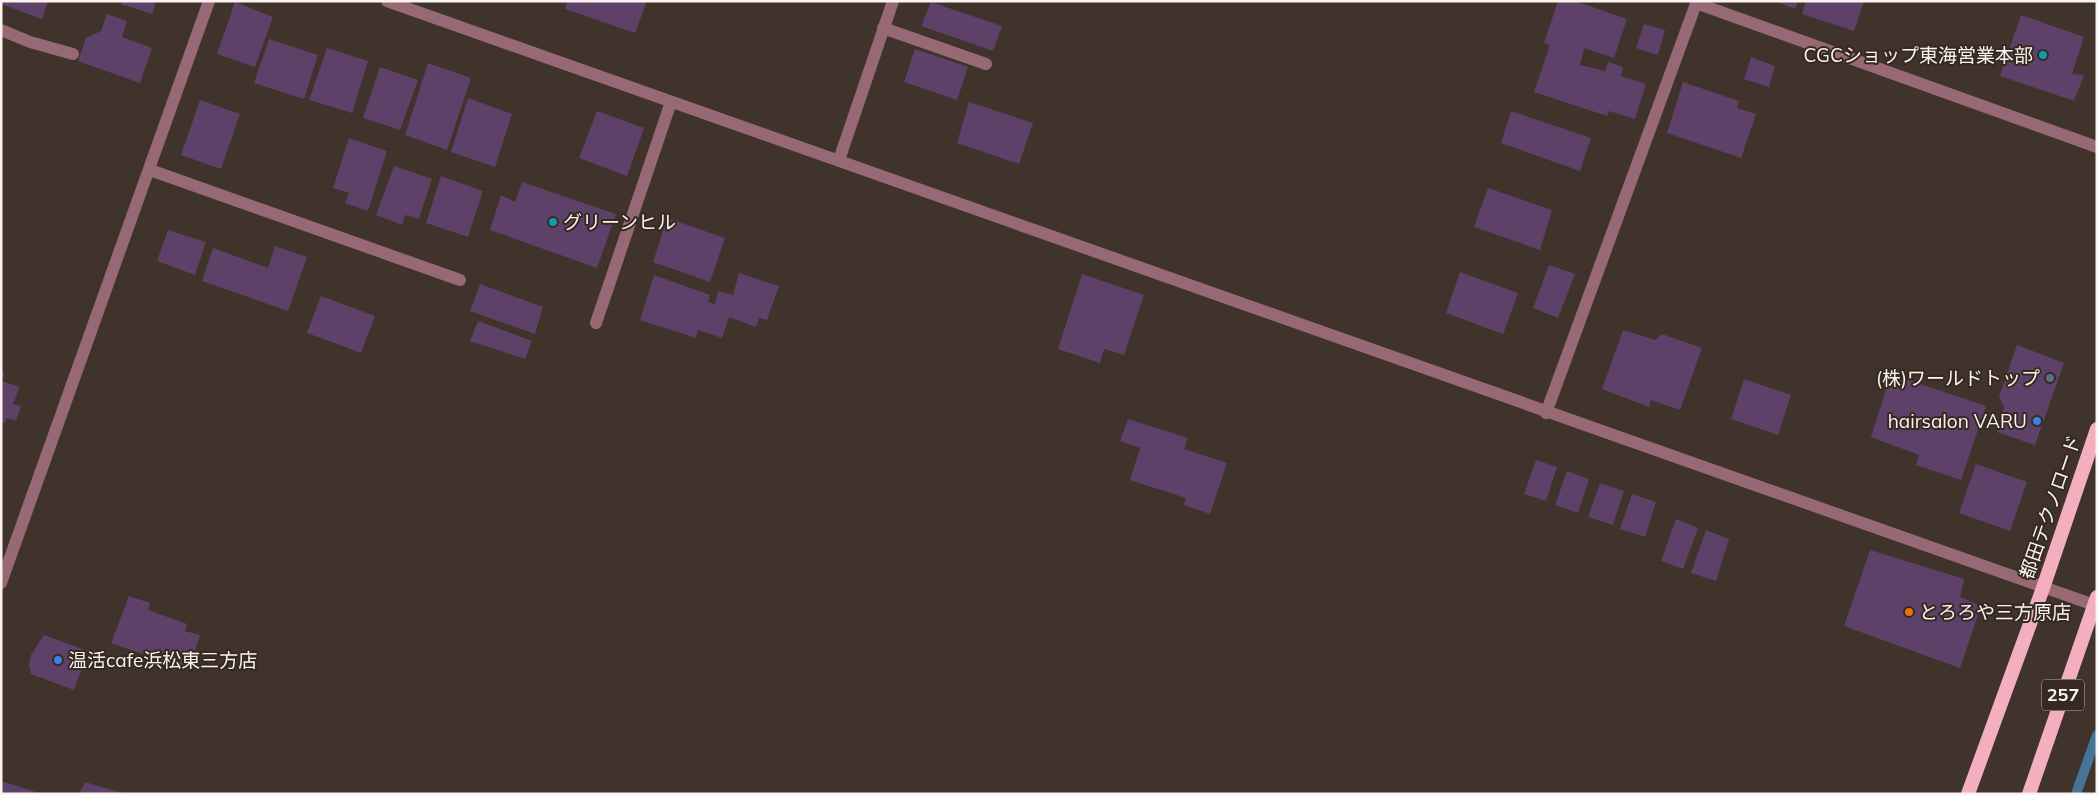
<svg xmlns="http://www.w3.org/2000/svg" width="2098" height="795" font-family="Mulish,'Noto Sans JP',sans-serif">
<style>
.lines{fill:none;stroke-linecap:round;stroke-linejoin:round}
.stream{stroke:#467496;stroke-width:10}
.building{fill:#5e4169}
.service{stroke:#966974;stroke-width:12}
.minor{stroke:#966974;stroke-width:12}
.tertiary{stroke:#966974;stroke-width:12}
.trunk{stroke:#f3aec0;stroke-width:14}
.culture-dot{fill:#0f9aa8;stroke:#352921;stroke-width:2}
.service-dot{fill:#5c6f8a;stroke:#352921;stroke-width:2}
.shop-dot{fill:#3f7fe0;stroke:#352921;stroke-width:2}
.food-dot{fill:#e8710a;stroke:#352921;stroke-width:2}
.labels{text-anchor:middle;stroke-width:4;stroke-linejoin:round;paint-order:stroke}
.shield{fill:#352921;stroke:#c0b6b0;stroke-width:1}
.shield-label{font-size:18px;font-weight:bold;fill:#fbf3ee}
.poi-label{font-size:19px;fill:#fbf3ee;stroke:#352921;text-anchor:end}
.street-label{font-size:19px;fill:#fbf3ee;stroke:#352921}
</style>
<rect width="100%" height="100%" fill="#3f332b"/>
<g class="lines">
<polyline class="stream" points="2076,794 2097,735"/>
</g>
<g class="building">
<polygon points="1,1 48,1 42,19 1,4"/>
<polygon points="122,1 156,1 152,14 121,4"/>
<polygon points="567,1 647,1 635,33 565,9"/>
<polygon points="1558,1 1575,1 1627,19 1614,58 1584,48 1580,65 1605,71 1608,62 1623,67 1621,76 1646,84 1635,119 1609,111 1607,116 1534,92 1550,45 1544,43"/>
<polygon points="1775,1 1798,1 1795,9"/>
<polygon points="1806,1 1864,1 1854,31 1802,14"/>
<polygon points="235,2 273,17 255,67 217,54"/>
<polygon points="931,2 1002,26 993,51 921,26"/>
<polygon points="107,14 127,21 122,37 152,48 140,83 78,61 86,38 101,31"/>
<polygon points="2021,15 2084,37 2072,74 2084,75 2074,101 2000,76"/>
<polygon points="1644,24 1665,30 1658,55 1636,48"/>
<polygon points="269,39 318,55 304,99 254,83"/>
<polygon points="327,48 368,61 352,113 309,100"/>
<polygon points="915,49 968,67 957,100 904,82"/>
<polygon points="1751,57 1775,66 1769,87 1744,79"/>
<polygon points="428,63 471,78 447,150 405,135"/>
<polygon points="380,67 418,80 400,130 363,118"/>
<polygon points="1683,82 1739,101 1737,108 1756,114 1741,158 1667,133"/>
<polygon points="468,98 512,114 495,167 451,152"/>
<polygon points="200,100 240,114 221,169 181,155"/>
<polygon points="969,102 1033,123 1019,164 957,143"/>
<polygon points="597,111 644,128 627,176 579,158"/>
<polygon points="1511,111 1591,138 1580,171 1501,143"/>
<polygon points="349,138 387,151 368,211 345,203 349,193 333,188"/>
<polygon points="394,166 432,179 419,219 405,215 402,225 376,215"/>
<polygon points="441,176 483,191 468,237 426,223"/>
<polygon points="522,182 616,214 597,268 490,230 501,195 515,202"/>
<polygon points="1488,188 1552,210 1540,250 1474,227"/>
<polygon points="667,218 725,238 710,282 653,262"/>
<polygon points="168,230 206,242 195,275 157,261"/>
<polygon points="275,246 307,257 288,311 202,281 213,248 268,268"/>
<polygon points="1549,265 1575,274 1558,318 1533,308"/>
<polygon points="1460,272 1518,293 1503,334 1446,313"/>
<polygon points="739,273 779,286 767,320 759,318 756,327 729,317 722,338 698,330 696,338 640,320 654,275 710,295 708,302 715,304 718,291 733,295"/>
<polygon points="1082,274 1144,295 1124,355 1104,349 1100,363 1058,349"/>
<polygon points="480,284 543,307 535,334 470,311"/>
<polygon points="321,296 375,316 361,353 307,333"/>
<polygon points="478,321 532,341 525,359 470,341"/>
<polygon points="1623,330 1655,340 1662,334 1702,348 1680,410 1651,400 1649,407 1602,389"/>
<polygon points="2017,345 2064,363 2035,445 1997,432 2004,407 1999,397"/>
<polygon points="1,372 4,373 2,381 20,387 13,404 21,406 16,421 7,418 5,423 1,421"/>
<polygon points="1891,374 1986,406 1961,480 1916,465 1919,455 1871,437"/>
<polygon points="1744,379 1791,395 1778,435 1731,419"/>
<polygon points="1128,419 1188,438 1184,449 1227,463 1210,514 1184,505 1186,498 1130,480 1140,448 1120,441"/>
<polygon points="1536,460 1557,467 1546,501 1524,494"/>
<polygon points="1976,464 2027,482 2010,531 1959,513"/>
<polygon points="1567,471 1589,479 1578,513 1555,505"/>
<polygon points="1600,483 1624,491 1613,525 1588,517"/>
<polygon points="1632,494 1656,502 1645,537 1620,529"/>
<polygon points="1676,519 1698,528 1683,569 1661,561"/>
<polygon points="1706,530 1729,539 1716,581 1691,573"/>
<polygon points="1870,550 1964,579 1960,597 1981,606 1960,668 1844,626"/>
<polygon points="129,596 150,603 148,610 187,624 185,631 200,635 189,670 111,643"/>
<polygon points="44,635 88,651 74,690 31,674 29,665 31,655"/>
<polygon points="1,781 39,793 39,794 1,794"/>
<polygon points="85,782 122,793 122,794 79,794"/>
</g>
<g class="lines">
<g class="service">
<polyline points="883,28 986,64"/>
<polyline points="1,30 30,42 73,54"/>
<polyline points="839,160 893,1"/>
<polyline points="596,323 671,102"/>
</g>
<g class="minor">
<polyline points="387,1 2097,606"/>
<polyline points="1696,3 2097,147"/>
<polyline points="150,170 460,280"/>
<polyline points="1546,413 1697,1"/>
</g>
<polyline class="tertiary" points="1,583 209,1"/>
<g class="trunk">
<polyline points="1968,794 2043,588 2097,429"/>
<polyline points="2029,794 2097,597"/>
</g>
</g>
<g class="culture-dot">
<circle cx="2043" cy="55" r="5"/>
<circle cx="553" cy="222" r="5"/>
</g>
<circle class="service-dot" cx="2050" cy="378" r="5"/>
<g class="shop-dot">
<circle cx="2037" cy="421" r="5"/>
<circle cx="58" cy="660" r="5"/>
</g>
<circle class="food-dot" cx="1909" cy="612" r="5"/>
<g class="labels">
<rect class="shield" x="2042" y="679.5" width="42" height="31" rx="4"/>
<g class="shield-label">
<text x="2063" y="701">257</text>
</g>
<g class="poi-label">
<text x="2033" y="62">CGCショップ東海営業本部</text>
<text x="563" y="229" text-anchor="start">グリーンヒル</text>
<text x="2040" y="385">(株)ワールドトップ</text>
<text x="2027" y="428">hairsalon VARU</text>
<text x="1919" y="619" text-anchor="start">とろろや三方原店</text>
<text x="68" y="667" text-anchor="start">温活cafe浜松東三方店</text>
</g>
<g class="street-label">
<text transform="translate(2050 507) rotate(-71)" y="7">都田テクノロード</text>
</g>
</g>
<rect width="2098" height="795" fill="none" stroke="#fbf3ee" stroke-width="5"/>
</svg>
